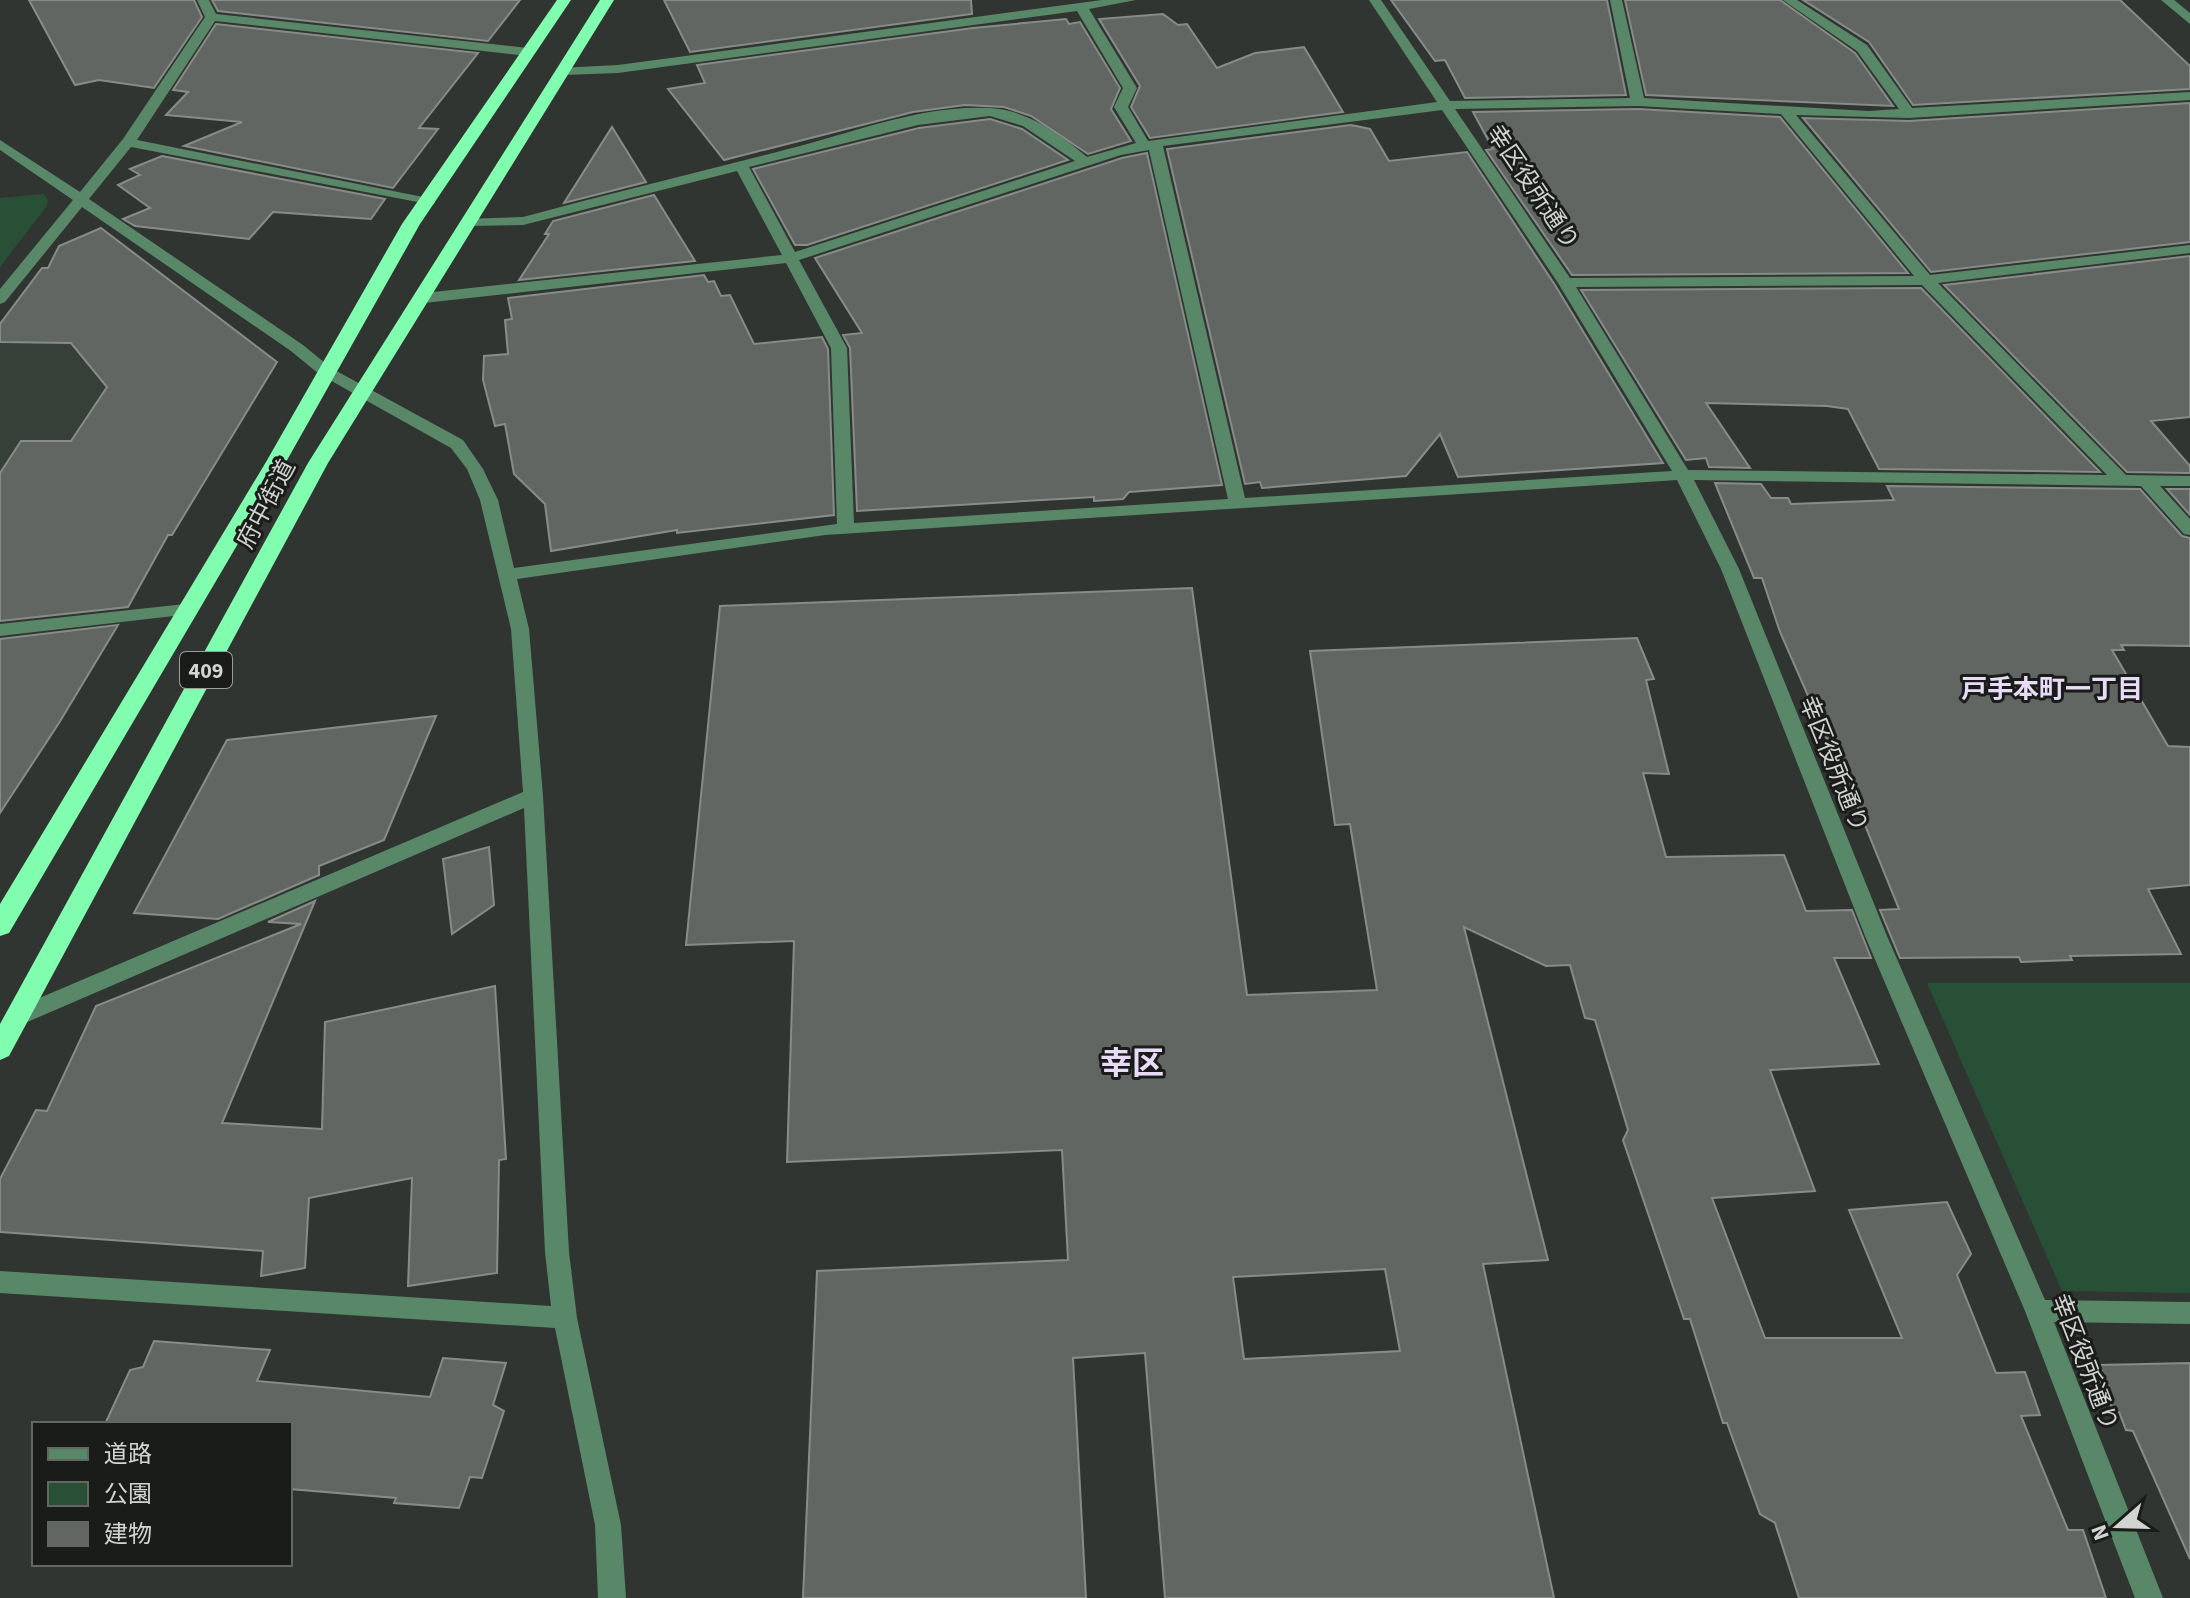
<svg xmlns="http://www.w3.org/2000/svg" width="2190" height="1598" font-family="'Source Sans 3','Noto Sans JP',sans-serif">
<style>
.built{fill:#364039}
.green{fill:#285036}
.building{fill:#616662;stroke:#878c88;stroke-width:2;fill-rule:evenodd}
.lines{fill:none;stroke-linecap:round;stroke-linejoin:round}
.minor{fill:#598868;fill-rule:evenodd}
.highway{fill:#80fdae;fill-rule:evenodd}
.labels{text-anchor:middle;stroke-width:6;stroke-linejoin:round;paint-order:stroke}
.shield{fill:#1a1c1a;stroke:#9b9d9b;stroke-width:2}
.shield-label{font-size:22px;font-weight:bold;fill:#d2d4d2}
.street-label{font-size:24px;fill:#d2d4d2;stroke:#1a1c1a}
.neighbourhood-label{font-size:26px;font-weight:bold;fill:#e7dbf7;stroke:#1a1c1a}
.district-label{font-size:32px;font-weight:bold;fill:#e7dbf7;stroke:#1a1c1a}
</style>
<rect width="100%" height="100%" fill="#313532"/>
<polygon class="built" points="0,341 136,341 0,546"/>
<g class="green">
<polygon points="44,194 48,200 46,207 0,267 0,198"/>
<polygon points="1927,983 2190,983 2190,1293 2062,1291"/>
</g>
<g class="building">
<polygon points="29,0 194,0 202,17 154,88 99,80 75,85"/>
<polygon points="212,0 520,0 488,41 218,11"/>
<polygon points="664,0 971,0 972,14 690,52"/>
<polygon points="1391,0 1607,0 1626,95 1465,98 1445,60 1435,61"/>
<polygon points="1625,0 1780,0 1855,53 1893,106 1646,95"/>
<polygon points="1803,0 2120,0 2190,66 2190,89 1913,105 1869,42"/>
<polygon points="1163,14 1178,25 1187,24 1217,68 1255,53 1304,47 1343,112 1150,138 1131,107 1140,86 1099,19"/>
<polygon points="1066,19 1069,24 1080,22 1120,88 1111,109 1131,141 1088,154 1031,116 1004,107 965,105 913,112 724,160 668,89 705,83 697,65 973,28"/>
<polygon points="216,24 478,53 419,128 438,129 393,188 184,146 242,122 166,115 188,92 173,90"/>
<polygon points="2190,103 2190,242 1931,272 1803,118 1909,121"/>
<polygon points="1638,109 1780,117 1908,273 1572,275 1486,150 1493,149 1473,112"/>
<polygon points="990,119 1022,129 1068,160 807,245 795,245 753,169 919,128"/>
<polygon points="1351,125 1370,129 1389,161 1467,152 1555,285 1663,463 1458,477 1440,434 1406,476 1262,488 1260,482 1245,484 1167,149"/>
<polygon points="612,127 646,182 564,203"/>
<polygon points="1147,153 1222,485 1129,492 1123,499 1094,501 1094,497 857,511 850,348 843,335 862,333 815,258 1122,158"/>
<polygon points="162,156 385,199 371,219 273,212 249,239 135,226 123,219 150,208 118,185 140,175 130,169"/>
<polygon points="654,195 695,261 519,280 549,234 545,234 553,221"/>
<polygon points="101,228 277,362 172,535 168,535 128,607 0,621 0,473 21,441 71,441 107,387 71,343 0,342 0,324 42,268 48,268 59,246"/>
<polygon points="2190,256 2190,417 2151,421 2190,466 2190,473 2127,472 1944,285"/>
<polygon points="704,275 708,282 714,281 721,296 730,295 754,344 822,337 828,349 834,515 677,533 677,530 551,551 545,504 514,474 505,424 495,426 483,380 484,356 508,354 505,320 512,319 508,298"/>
<polygon points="1921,288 2100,472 1879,469 1848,409 1827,406 1706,403 1750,468 1709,467 1706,458 1686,460 1581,290"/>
<polygon points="1715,483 1761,484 1771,498 1788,498 1791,504 1894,500 1887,486 2140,489 2182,536 2190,538 2190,646 2121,645 2124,650 2112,650 2168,746 2190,747 2190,885 2148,889 2181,954 2070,956 2072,960 2021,962 2019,957 1900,958 1880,910 1899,909 1833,746 1830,746 1780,632 1762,578 1754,578"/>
<polygon points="2167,489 2190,489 2190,515"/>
<path d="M1192,588L1247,995L1377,990L1350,824L1335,825L1310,651L1637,638L1654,679L1646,680L1669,774L1643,773L1666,857L1784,855L1806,911L1852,910L1871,958H1834L1879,1064L1770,1070L1815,1191L1712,1198L1765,1338H1902L1849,1210L1947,1202L1971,1254L1957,1275L1996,1373L2025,1372L2040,1415L2021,1416L2068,1530H2083L2106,1598H1799L1775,1523L1760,1514L1727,1423H1723L1690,1319H1684L1623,1140L1628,1130L1595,1020L1585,1018L1570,965L1546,966L1464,927L1548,1260L1483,1264L1554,1598H1165L1145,1353L1073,1358L1086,1598H803L817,1271L1068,1260L1062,1150L787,1162L794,941L686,945L720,606ZM1385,1269L1400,1351L1244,1359L1233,1277Z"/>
<polygon points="118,625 59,723 0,813 0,639"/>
<polygon points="436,716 384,840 319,866 319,875 218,919 134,913 227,740"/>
<polygon points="489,847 494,905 452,934 443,859"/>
<polygon points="315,901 222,1123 322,1129 325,1022 495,986 506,1159 499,1160 497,1273 408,1286 412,1178 309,1198 305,1268 261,1276 263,1251 0,1232 0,1179 36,1110 47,1111 96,1006 301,924 268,922"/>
<polygon points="154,1341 270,1350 257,1381 430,1397 443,1358 506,1363 493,1405 504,1411 482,1478 470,1477 459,1508 394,1503 396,1498 290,1489 290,1424 105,1424 130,1370 143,1367"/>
<polygon points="2190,1363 2190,1559 2133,1431 2126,1430 2119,1412 2114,1412 2094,1370 2102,1370 2100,1365"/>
</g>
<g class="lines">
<g class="minor">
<path d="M197,0H209L216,14L528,48L534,52L528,56L215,21L137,140L428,198L435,202L433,205L131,147L89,199L303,345L331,368L463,440L483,469L498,500L514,568L837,524L831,348L786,263L424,303L416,298L424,293L782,255L737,171L523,225L469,226L464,225V219L523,217C611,193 700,172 788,149C852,133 923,104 990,108C1027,110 1060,134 1087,157L1136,143L1114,107L1123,88L1077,11L618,73L564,75L557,71L559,68L618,65L1102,0H1136L1089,9L1137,88L1128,107L1148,141L1437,102L1369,0H1381L1450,101L1630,98L1610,0H1622L1644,98L1868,111L1899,109L1857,51L1783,0H1797L1867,45L1912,108L2190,92V100L1909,118L1796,115L1930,275L2190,245V253L1938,283L2126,475L2190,476V486H2160L2190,519V535L2184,534L2141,486L1694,480L1739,569L1887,936L2045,1300L2190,1302V1324L2054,1322L2163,1598H2135L2025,1311L1865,936L1721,569L1677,480L825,535L517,579L529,629L543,796L569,1252L577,1318L621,1525L626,1598H598L595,1525L555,1328L0,1293V1271L551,1306L545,1252L524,808L25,1023L17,1026L9,1023L6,1017L9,1011L523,792L511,629L480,500L467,469L451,448L319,374L291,351L82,207L5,302L0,304V289L73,200L0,150V140L80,192L123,139L205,17ZM1638,106L1781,114L1914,276L1570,278L1455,109ZM1442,110L1558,283L1672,471L1245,498L1163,146ZM990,116L1023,126L1075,161L795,252L749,167L918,125ZM1149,150L1228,499L854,523L847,348L799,260L1121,155ZM1922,285L2107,475L1688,470L1576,287Z"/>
<polygon points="2161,0 2174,0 2190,13 2190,24"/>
<polygon points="185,604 191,606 194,610 191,614 0,636 0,624"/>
</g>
<g class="highway">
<polygon points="557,0 571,0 420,224 286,462 9,933 0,936 0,904 266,462 402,224"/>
<polygon points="600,0 614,0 328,463 9,1056 0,1060 0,1024 308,463"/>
</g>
</g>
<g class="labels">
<rect class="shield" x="180" y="652" width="52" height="36" rx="6"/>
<g class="shield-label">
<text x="206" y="678">409</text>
</g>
<g class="street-label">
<text transform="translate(1533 187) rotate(56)" y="8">幸区役所通り</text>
<text transform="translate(266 504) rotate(-62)" y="8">府中街道</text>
<text transform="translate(1834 764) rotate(68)" y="8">幸区役所通り</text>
<text transform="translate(2085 1362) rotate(69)" y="8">幸区役所通り</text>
</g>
<g class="neighbourhood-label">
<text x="2052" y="698">戸手本町一丁目</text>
</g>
<g class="district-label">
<text x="1132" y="1074">幸区</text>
</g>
</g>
<rect x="32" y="1422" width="260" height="144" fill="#1a1c1a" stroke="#646664" stroke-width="2"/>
<rect x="48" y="1448" width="40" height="12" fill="#598868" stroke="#646664" stroke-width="2"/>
<text x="104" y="1462" font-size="24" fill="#d2d4d2">道路</text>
<rect x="48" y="1482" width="40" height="24" fill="#285036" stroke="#646664" stroke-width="2"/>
<text x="104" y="1502" font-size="24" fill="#d2d4d2">公園</text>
<rect x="48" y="1522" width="40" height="24" fill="#616662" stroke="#646664" stroke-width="2"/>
<text x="104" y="1542" font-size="24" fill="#d2d4d2">建物</text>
<g transform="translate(2118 1526) rotate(250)" stroke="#1a1c1a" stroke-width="6" paint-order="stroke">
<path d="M0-6L14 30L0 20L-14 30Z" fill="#d2d4d2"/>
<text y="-12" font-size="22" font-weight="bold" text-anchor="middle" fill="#d2d4d2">N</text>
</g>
</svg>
